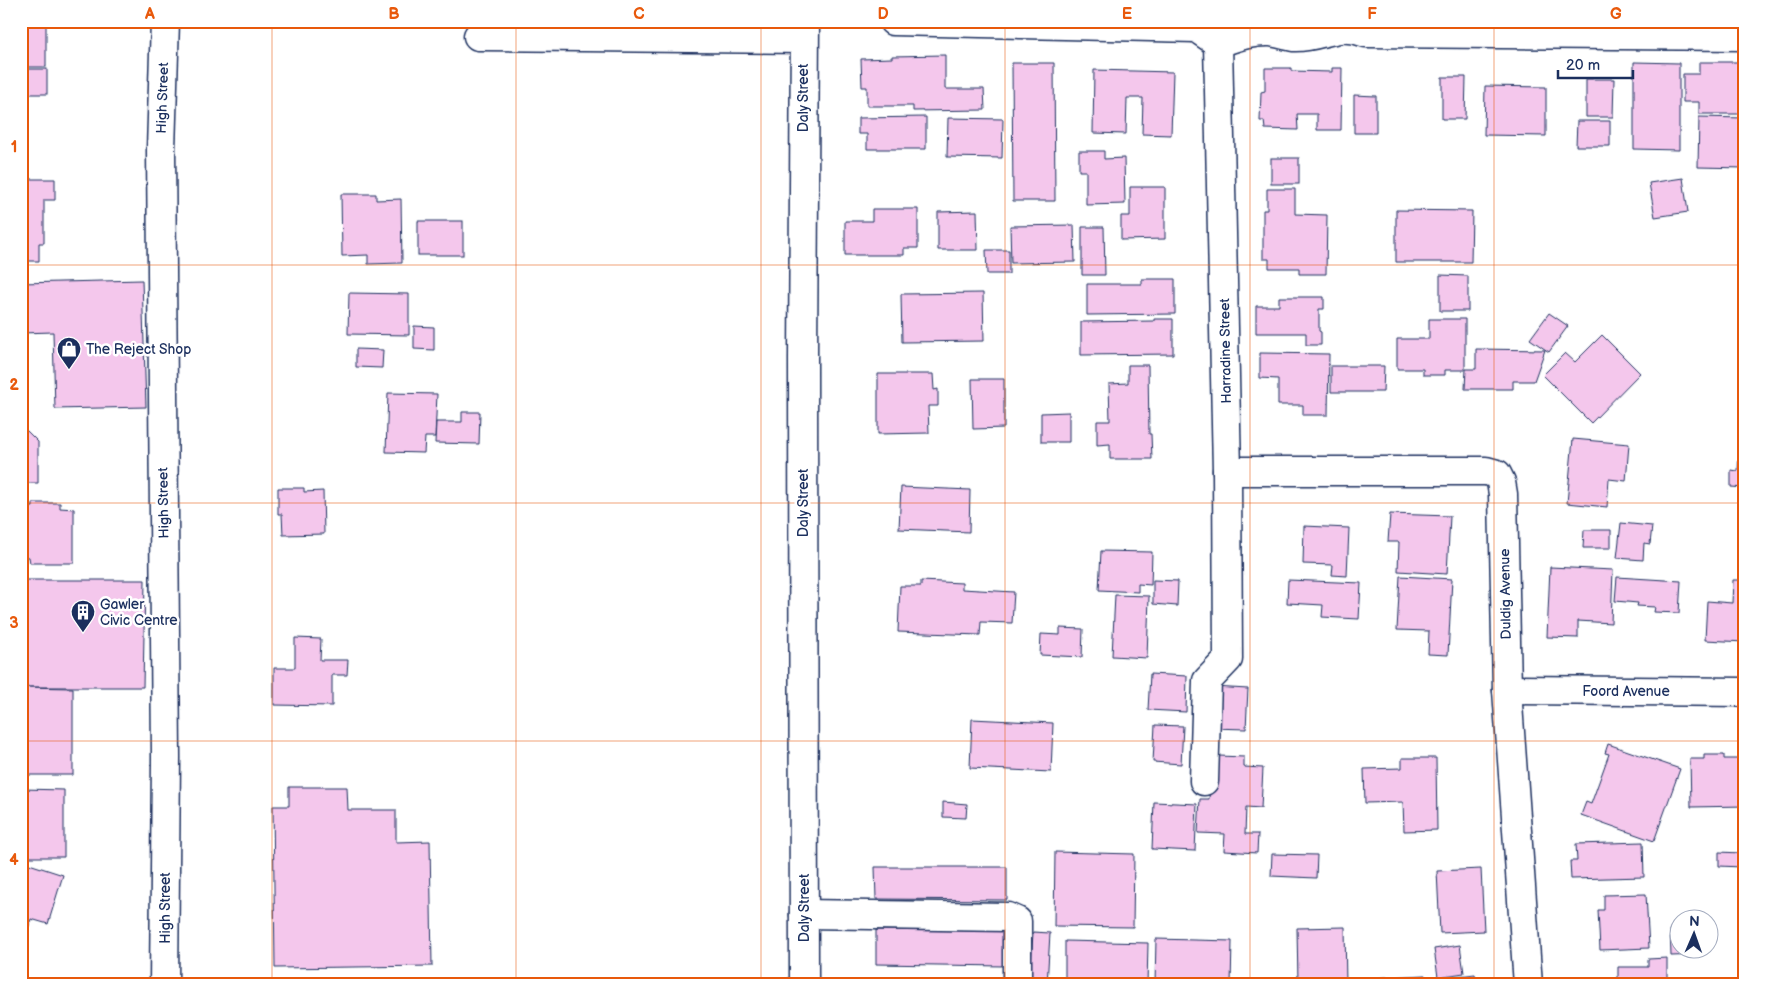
<svg xmlns="http://www.w3.org/2000/svg" width="1766" height="1006" font-family="'Balsamiq Sans',sans-serif">
<style>
.building{fill:#f4c7ec;stroke:#1b2f5e}
.lines{fill:none;stroke-linecap:round;stroke-linejoin:round}
.minor-casing{stroke:#1b2f5e;stroke-width:31}
.minor{stroke:#fff;stroke-width:28}
.grid{fill:none;stroke:#e8590c;stroke-width:1;stroke-opacity:0.55}
.labels{text-anchor:middle;stroke-width:5;stroke-linejoin:round;paint-order:stroke}
.street-label{font-size:14px;fill:#1b2f5e;stroke:#fff}
.poi-label{font-size:14px;fill:#1b2f5e;stroke:#fff;text-anchor:start}
.neatline{fill:none;stroke:#e8590c;stroke-width:2}
.grid-label{font-size:16px;text-anchor:middle;font-weight:bold;fill:#e8590c}
</style>
<rect width="100%" height="100%" fill="#fff"/>
<filter id="ink" filterUnits="userSpaceOnUse"><feTurbulence type="fractalNoise" baseFrequency=".02" numOctaves="2"/><feDisplacementMap in="SourceGraphic" scale="10" xChannelSelector="R" yChannelSelector="G"/><feConvolveMatrix kernelMatrix="1 2 1 2 8 2 1 2 1" color-interpolation-filters="sRGB"/></filter>
<g filter="url(#ink)">
<g class="building">
<rect x="21" y="21" width="25" height="46"/>
<polygon points="945,55 945,89 984,89 985,110 913,111 913,106 867,106 867,87 862,87 861,59 892,58 892,56"/>
<polygon points="1634,62 1679,63 1679,150 1634,149"/>
<polygon points="1699,62 1745,62 1745,114 1699,114 1699,102 1683,102 1683,74 1699,74"/>
<polygon points="1012,63 1054,63 1055,201 1013,201"/>
<polygon points="1265,68 1291,68 1291,71 1332,72 1332,68 1342,68 1341,130 1317,130 1317,114 1297,114 1298,130 1265,129 1264,121 1260,121 1261,92 1265,91"/>
<rect x="21" y="69" width="26" height="25"/>
<polygon points="1094,70 1173,72 1171,135 1142,134 1143,98 1127,98 1126,134 1093,133"/>
<polygon points="1442,77 1466,77 1465,119 1442,119"/>
<polygon points="1586,79 1614,79 1613,117 1586,117"/>
<polygon points="1485,86 1546,87 1546,136 1484,135"/>
<polygon points="1354,95 1376,96 1376,133 1354,133"/>
<polygon points="926,117 926,149 867,149 867,134 858,134 858,118"/>
<polygon points="1699,117 1745,118 1745,168 1698,167"/>
<polygon points="948,118 1003,119 1002,158 947,157"/>
<polygon points="1577,121 1610,121 1610,146 1576,146"/>
<polygon points="1079,151 1104,151 1104,159 1124,158 1125,204 1086,205 1086,171 1079,171"/>
<rect x="1271" y="158" width="28" height="26"/>
<polygon points="1683,178 1688,212 1655,217 1649,183"/>
<polygon points="21,179 55,179 55,200 44,200 44,243 39,243 39,261 21,261"/>
<polygon points="1130,187 1165,187 1165,239 1121,240 1121,216 1130,216"/>
<polygon points="1267,189 1295,189 1295,214 1327,215 1326,274 1299,274 1299,268 1269,268 1269,259 1263,259 1263,210 1267,210"/>
<polygon points="341,194 376,194 376,200 401,199 402,263 368,264 368,255 342,256"/>
<polygon points="872,209 918,209 918,248 904,248 904,255 845,255 845,221 872,221"/>
<polygon points="1396,210 1472,211 1471,262 1396,262"/>
<polygon points="977,211 978,250 938,250 938,212"/>
<rect x="418" y="221" width="45" height="34"/>
<polygon points="1074,225 1075,262 1011,263 1010,226"/>
<polygon points="1082,227 1104,227 1105,275 1082,275"/>
<polygon points="986,250 1009,250 1009,274 987,274"/>
<polygon points="1440,275 1468,276 1468,311 1440,311"/>
<polygon points="1142,279 1175,279 1175,314 1087,315 1087,284 1142,284"/>
<polygon points="142,280 146,407 55,409 53,332 21,333 21,283"/>
<polygon points="349,293 409,294 409,335 348,334"/>
<polygon points="983,293 984,341 902,342 901,294"/>
<polygon points="1279,297 1324,297 1324,309 1319,309 1319,331 1321,332 1321,345 1306,345 1306,333 1256,333 1256,306 1279,306"/>
<polygon points="1549,313 1568,326 1549,352 1530,339"/>
<polygon points="1154,319 1173,319 1173,354 1081,355 1081,322 1154,321"/>
<polygon points="1429,319 1465,319 1465,370 1445,370 1445,375 1423,375 1423,369 1397,369 1397,339 1429,339"/>
<polygon points="414,326 434,327 434,350 414,349"/>
<polygon points="1602,335 1640,373 1591,423 1543,375 1565,353 1575,362"/>
<polygon points="356,349 383,350 382,368 356,367"/>
<polygon points="1476,349 1545,350 1534,381 1513,381 1513,389 1465,389 1466,369 1476,369"/>
<polygon points="1260,353 1329,354 1328,415 1303,415 1303,405 1278,405 1278,379 1260,378"/>
<polygon points="1128,365 1148,365 1149,434 1151,434 1152,459 1110,459 1110,444 1097,445 1097,421 1110,421 1109,384 1128,383"/>
<polygon points="1331,366 1384,366 1383,392 1331,392"/>
<polygon points="878,374 933,374 934,390 938,389 938,406 928,406 929,433 878,434"/>
<polygon points="972,379 1004,379 1004,428 973,429"/>
<polygon points="388,393 437,394 435,437 425,437 424,453 386,452"/>
<polygon points="462,412 480,412 479,444 435,443 436,422 462,422"/>
<polygon points="1069,412 1069,442 1041,442 1041,413"/>
<polygon points="21,431 27,431 38,442 38,483 21,483"/>
<polygon points="1573,439 1629,444 1626,481 1609,479 1607,507 1567,503"/>
<polygon points="1739,449 1745,449 1745,488 1731,487 1731,470 1738,471"/>
<polygon points="901,487 970,490 969,532 899,529"/>
<polygon points="278,488 304,488 304,492 323,491 324,534 283,535 282,514 278,514"/>
<polygon points="33,503 60,503 60,508 74,509 74,563 30,563 29,557 21,556 21,507 33,507"/>
<polygon points="1390,514 1450,516 1447,574 1398,571 1399,542 1388,542"/>
<polygon points="1621,523 1652,526 1650,544 1644,543 1643,560 1617,558"/>
<polygon points="1304,526 1349,528 1347,576 1332,575 1333,565 1303,564"/>
<polygon points="1584,530 1611,530 1611,548 1583,548"/>
<polygon points="1101,551 1152,552 1151,585 1138,584 1138,592 1099,590"/>
<polygon points="1550,567 1613,570 1611,623 1578,621 1578,638 1547,637"/>
<polygon points="1400,576 1452,579 1448,655 1428,654 1429,631 1397,630"/>
<polygon points="1617,577 1681,581 1679,613 1654,612 1655,607 1637,606 1638,603 1615,601"/>
<polygon points="21,580 145,580 143,687 21,687"/>
<polygon points="1153,580 1178,581 1177,606 1153,604"/>
<polygon points="1288,580 1361,583 1359,619 1322,617 1323,605 1287,603"/>
<polygon points="1733,580 1745,580 1745,642 1705,640 1707,601 1732,603"/>
<polygon points="921,581 962,583 962,589 1014,592 1012,623 981,622 980,635 898,632 900,586 921,586"/>
<polygon points="1115,595 1149,596 1147,658 1112,656"/>
<polygon points="1060,628 1083,629 1082,657 1040,655 1041,634 1060,635"/>
<polygon points="295,638 321,639 320,660 348,660 347,675 332,675 332,706 274,705 274,668 295,668"/>
<polygon points="1150,674 1187,676 1186,712 1148,710"/>
<polygon points="21,687 73,688 73,775 21,775"/>
<polygon points="1213,687 1248,689 1246,729 1211,728"/>
<polygon points="972,719 1053,723 1051,772 970,768"/>
<polygon points="1155,725 1183,726 1181,764 1153,762"/>
<polygon points="1608,744 1680,769 1654,841 1581,815 1586,802 1591,804 1609,754 1605,753"/>
<polygon points="1704,755 1724,755 1724,759 1745,759 1745,806 1691,807 1690,759 1704,759"/>
<polygon points="1219,756 1244,757 1244,767 1263,768 1261,808 1246,807 1245,834 1258,834 1257,853 1224,851 1225,834 1198,833 1200,799 1209,799 1210,783 1218,784"/>
<polygon points="1402,758 1436,758 1437,830 1404,831 1403,802 1365,803 1364,769 1402,768"/>
<polygon points="289,787 347,787 348,810 396,810 396,842 430,841 432,966 275,968 273,806 289,806"/>
<polygon points="22,789 64,790 64,857 21,857"/>
<polygon points="943,802 967,804 966,818 943,817"/>
<polygon points="1154,802 1197,804 1195,851 1152,849"/>
<polygon points="1643,842 1644,877 1571,879 1570,861 1577,861 1576,844"/>
<polygon points="1055,852 1134,854 1133,927 1054,926"/>
<polygon points="1719,852 1742,853 1742,867 1719,866"/>
<polygon points="1272,854 1317,855 1316,878 1271,876"/>
<polygon points="23,862 63,875 48,924 31,919 28,929 21,926 21,866"/>
<polygon points="875,867 1007,867 1007,900 876,899"/>
<polygon points="1481,869 1484,931 1440,933 1437,871"/>
<polygon points="1646,894 1649,948 1600,950 1598,910 1604,910 1604,895"/>
<polygon points="1345,927 1346,985 1275,985 1275,983 1298,983 1297,928"/>
<polygon points="1678,927 1678,948 1700,948 1701,955 1671,956 1670,928"/>
<polygon points="876,930 1004,931 1004,966 876,964"/>
<polygon points="1033,932 1050,933 1047,985 1030,985"/>
<polygon points="1156,939 1232,941 1231,985 1155,985"/>
<polygon points="1065,941 1148,943 1147,985 1065,985"/>
<polygon points="1460,945 1464,973 1438,977 1434,949"/>
<polygon points="1667,958 1667,985 1609,985 1609,980 1618,980 1618,967 1648,967 1648,959"/>
<polygon points="1475,974 1477,985 1443,985 1442,978"/>
<polygon points="1425,975 1426,985 1370,985 1370,978"/>
</g>
<g class="lines">
<defs>
<g id="minor">
<polyline points="893,21 1196,28 1218,43"/>
<polyline points="478,36 804,39"/>
<path d="M1218,43C1236,37 1252,31 1271,32C1279,33 1286,36 1294,37C1323,38 1336,21 1366,33L1745,36"/>
<polyline points="1227,471 1486,471 1497,474 1501,482 1503,494 1507,690 1528,985"/>
<polyline points="1507,690 1745,692"/>
<polyline points="1204,781 1207,681 1228,659 1227,471 1218,43"/>
<polyline points="804,914 1008,917 1017,921 1017,985"/>
<polyline points="164,985 166,757 161,149 165,21"/>
<polyline points="804,985 803,359 805,21"/>
</g>
</defs>
<use href="#minor" class="minor-casing"/>
<use href="#minor" class="minor"/>
</g>
</g>
<path class="grid" d="M272,21V985M516,21V985M761,21V985M1005,21V985M1250,21V985M1494,21V985M21,265H1745M21,503H1745M21,741H1745"/>
<defs>
<symbol id="shop-pin" viewBox="-11 -11 22 30"><path d="M0 17L-7.5 6A9.5 9.5 0 1 1 7.5 6Z" fill="#1b2f5e" stroke="#fff"/><path d="M-5-2.5h2.3a2.7 3.5 0 0 1 5.4 0H5L5.5 6h-11ZM-1.5-2.5h3a1.5 2.3 0 0 0-3 0Z" fill="#fff"/></symbol>
<symbol id="building-pin" viewBox="-11 -11 22 30"><path d="M0 17L-7.5 6A9.5 9.5 0 1 1 7.5 6Z" fill="#1b2f5e" stroke="#fff"/><path d="M-4-6H4V6H1V3H-1V6H-4ZM-2.5-4.3h1.7v1.8h-1.7ZM.8-4.3h1.7v1.8H.8ZM-2.5-1h1.7V.8h-1.7ZM.8-1h1.7V.8H.8Z" fill="#fff"/></symbol>
</defs>
<g fill-rule="evenodd">
<use href="#shop-pin" x="55" y="335" width="28" height="38"/>
<use href="#building-pin" x="69" y="598" width="28" height="38"/>
</g>
<g class="labels">
<g class="street-label">
<text transform="translate(162 98) rotate(-88)" y="5">High Street</text>
<text transform="translate(803 98) rotate(-90)" y="5">Daly Street</text>
<text transform="translate(1225 351) rotate(-91)" y="5">Harradine Street</text>
<text transform="translate(163 503) rotate(-91)" y="5">High Street</text>
<text transform="translate(803 503) rotate(-90)" y="5">Daly Street</text>
<text transform="translate(1505 594) rotate(-91)" y="5">Duldig Avenue</text>
<text x="1626" y="696">Foord Avenue</text>
<text transform="translate(165 908) rotate(-90)" y="5">High Street</text>
<text transform="translate(804 908) rotate(-90)" y="5">Daly Street</text>
</g>
<g class="poi-label">
<text x="86" y="354">The Reject Shop</text>
<text x="100" y="609">Gawler<tspan x="100" dy="16">Civic Centre</tspan></text>
</g>
</g>
<rect width="1766" height="1006" fill="none" stroke="#fff" stroke-width="55"/>
<g transform="translate(1694 934) rotate(2)"><circle r="24" fill="#ffffff" stroke="#a4acbf"/>
<path d="M0-4L9 19L0 12L-9 19Z" fill="#1b2f5e"/>
<text y="-8" font-size="14" font-weight="bold" text-anchor="middle" fill="#1b2f5e">N</text>
</g>
<path d="M1558 70v8h75v-8" fill="none" stroke="#1b2f5e" stroke-width="2.5"/>
<text x="1566" y="70" font-size="15" fill="#1b2f5e" stroke="#ffffff" stroke-width="4" paint-order="stroke">20 m</text>
<rect x="28" y="28" width="1710" height="950" class="neatline"/>
<g class="grid-label">
<text x="150" y="19">A</text>
<text x="394" y="19">B</text>
<text x="639" y="19">C</text>
<text x="883" y="19">D</text>
<text x="1127" y="19">E</text>
<text x="1372" y="19">F</text>
<text x="1616" y="19">G</text>
<text x="14" y="152">1</text>
<text x="14" y="390">2</text>
<text x="14" y="628">3</text>
<text x="14" y="865">4</text>
</g>
</svg>
